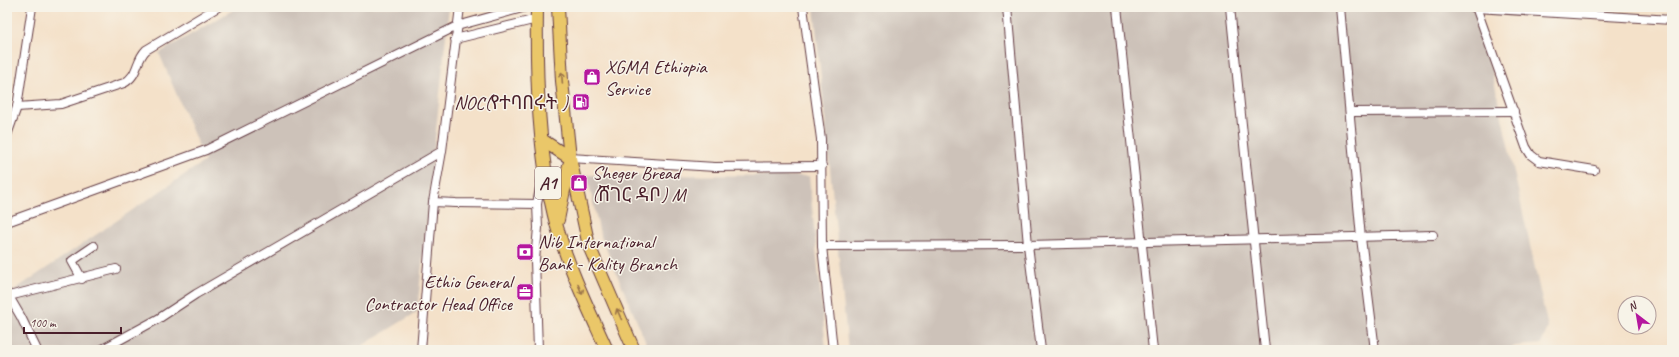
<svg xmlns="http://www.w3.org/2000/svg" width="1679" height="357" font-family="Caveat,'Noto Sans Ethiopic',sans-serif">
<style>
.industrial{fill:#cdc2b9}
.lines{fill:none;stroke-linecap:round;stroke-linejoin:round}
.street-casing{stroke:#643c43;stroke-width:10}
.primary-casing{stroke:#643c43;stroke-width:14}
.street{stroke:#fff;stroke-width:8}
.primary{stroke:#eac769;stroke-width:12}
.oneway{stroke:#9a734a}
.labels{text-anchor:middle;stroke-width:3;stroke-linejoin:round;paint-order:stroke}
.shield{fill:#f7f3e8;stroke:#7e5f64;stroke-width:1}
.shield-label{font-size:18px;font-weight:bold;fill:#4a1f2b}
.poi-label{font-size:19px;fill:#4a1f2b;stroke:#f7f3e8;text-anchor:start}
</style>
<rect width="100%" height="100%" fill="#f7f3e8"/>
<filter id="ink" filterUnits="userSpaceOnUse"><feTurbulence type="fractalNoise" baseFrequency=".025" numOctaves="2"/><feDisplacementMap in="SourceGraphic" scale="8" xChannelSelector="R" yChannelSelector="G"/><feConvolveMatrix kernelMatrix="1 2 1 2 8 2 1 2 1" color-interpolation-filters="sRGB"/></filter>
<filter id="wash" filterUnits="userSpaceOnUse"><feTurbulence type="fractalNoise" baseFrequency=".012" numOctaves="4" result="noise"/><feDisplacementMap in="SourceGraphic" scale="16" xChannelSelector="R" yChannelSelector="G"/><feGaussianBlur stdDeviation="0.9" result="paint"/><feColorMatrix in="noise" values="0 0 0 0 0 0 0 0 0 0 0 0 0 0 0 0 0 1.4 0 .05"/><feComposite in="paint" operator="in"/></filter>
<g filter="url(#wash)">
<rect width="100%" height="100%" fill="#f4e1c9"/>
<g class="industrial">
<polygon points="238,7 449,7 417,312 355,350 7,350 7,295 205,161 159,53"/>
<polygon points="814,7 1478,7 1548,328 1541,344 1516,346 1506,350 848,350"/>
<polygon points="587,175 809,176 826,350 649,350 600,234"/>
</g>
</g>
<g filter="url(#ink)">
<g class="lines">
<defs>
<g id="street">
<polyline points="803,7 821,139 822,246 833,350"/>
<polyline points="1007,7 1028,245 1041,350"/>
<polyline points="1117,7 1153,350"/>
<polyline points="1230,7 1265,350"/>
<polyline points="1340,7 1361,238 1375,350"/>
<polyline points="1473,7 1476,8 1672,20"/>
<polyline points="1476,7 1526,147 1531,155 1539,161 1594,170"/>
<polyline points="455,39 537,19"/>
<path d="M17,107L61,104L124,83C139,75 135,61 146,50L218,7"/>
<polyline points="1350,112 1514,111"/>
<polyline points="7,135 17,107 32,7"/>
<polyline points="570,158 715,167 822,166"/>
<polyline points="433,202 456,203 537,204"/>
<polyline points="7,222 206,150 457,26 526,7"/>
<polyline points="822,246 1028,245 1433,235"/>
<polyline points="82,279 72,261 94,246"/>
<polyline points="7,293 21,317 37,350"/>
<polyline points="9,296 116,269"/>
<polyline points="101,350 158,319 196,294 442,151"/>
<polyline points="421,350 433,202 442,151 460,7"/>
<polyline points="538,350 535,260 538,228 537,204 543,172"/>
</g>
<g id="primary">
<path d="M537,7C536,78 538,157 557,227C569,269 589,310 607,350"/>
<polyline points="558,7 562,81 570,158 589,246 634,350"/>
<polyline points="542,140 570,158"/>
<polyline points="558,220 569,165"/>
</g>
</defs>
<use href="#street" class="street-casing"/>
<use href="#primary" class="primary-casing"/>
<use href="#street" class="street"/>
<use href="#primary" class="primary"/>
</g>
<defs><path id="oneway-shaft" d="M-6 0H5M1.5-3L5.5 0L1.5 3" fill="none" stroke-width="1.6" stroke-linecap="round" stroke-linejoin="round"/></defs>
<g class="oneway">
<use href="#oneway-shaft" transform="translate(562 78) rotate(-94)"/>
<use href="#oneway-shaft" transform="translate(580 289) rotate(67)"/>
<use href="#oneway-shaft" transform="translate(619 314) rotate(-114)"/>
</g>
</g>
<defs>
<symbol id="shop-square" viewBox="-11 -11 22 22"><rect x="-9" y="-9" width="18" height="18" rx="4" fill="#b5179e" stroke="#f7f3e8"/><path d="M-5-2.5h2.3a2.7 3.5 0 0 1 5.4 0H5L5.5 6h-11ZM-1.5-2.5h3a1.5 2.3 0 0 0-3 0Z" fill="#fff"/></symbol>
<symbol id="fuel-square" viewBox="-11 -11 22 22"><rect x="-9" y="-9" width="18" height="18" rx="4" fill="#b5179e" stroke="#f7f3e8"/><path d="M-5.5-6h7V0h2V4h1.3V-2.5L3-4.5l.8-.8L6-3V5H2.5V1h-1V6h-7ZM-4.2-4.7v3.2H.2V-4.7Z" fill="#fff"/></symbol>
<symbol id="bank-square" viewBox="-11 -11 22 22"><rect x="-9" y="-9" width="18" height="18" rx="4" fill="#b5179e" stroke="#f7f3e8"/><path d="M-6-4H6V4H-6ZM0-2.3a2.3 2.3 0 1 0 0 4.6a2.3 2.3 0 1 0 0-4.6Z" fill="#fff"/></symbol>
<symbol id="office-square" viewBox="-11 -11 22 22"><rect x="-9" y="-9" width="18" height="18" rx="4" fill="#b5179e" stroke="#f7f3e8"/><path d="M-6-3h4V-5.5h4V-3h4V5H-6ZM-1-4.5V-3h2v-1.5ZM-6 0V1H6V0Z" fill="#fff"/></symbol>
</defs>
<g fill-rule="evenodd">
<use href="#shop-square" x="582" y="67" width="20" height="20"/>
<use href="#fuel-square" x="571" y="92" width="20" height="20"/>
<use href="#shop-square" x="569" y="173" width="20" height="20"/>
<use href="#bank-square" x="515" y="242" width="20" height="20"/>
<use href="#office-square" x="515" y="282" width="20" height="20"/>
</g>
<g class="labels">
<rect class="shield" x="535" y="167" width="26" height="32" rx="3"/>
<g class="shield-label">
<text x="548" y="189">A1</text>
</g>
<g class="poi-label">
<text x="605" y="73">XGMA Ethiopia<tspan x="605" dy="22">Service</tspan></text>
<text x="568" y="109" text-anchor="end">NOC(የተባበሩት )</text>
<text x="592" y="179">Sheger Bread<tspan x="592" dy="22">(ሸገር ዳቦ) M</tspan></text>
<text x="538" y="248">Nib International<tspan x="538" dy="22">Bank - Kality Branch</tspan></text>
<text x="512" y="288" text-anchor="end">Ethio General<tspan x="512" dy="22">Contractor Head Office</tspan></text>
</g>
</g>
<rect width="1679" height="357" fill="none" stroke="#f7f3e8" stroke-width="24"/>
<g transform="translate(1637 315) rotate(329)"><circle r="19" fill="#f7f3e8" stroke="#b29e9c"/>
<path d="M0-3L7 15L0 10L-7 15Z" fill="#b5179e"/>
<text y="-6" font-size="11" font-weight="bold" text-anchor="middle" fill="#4a1f2b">N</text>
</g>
<path d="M24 327v6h97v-6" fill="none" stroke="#4a1f2b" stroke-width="2"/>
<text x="30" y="327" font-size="12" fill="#4a1f2b" stroke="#f7f3e8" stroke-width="3" paint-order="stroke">100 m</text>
</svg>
